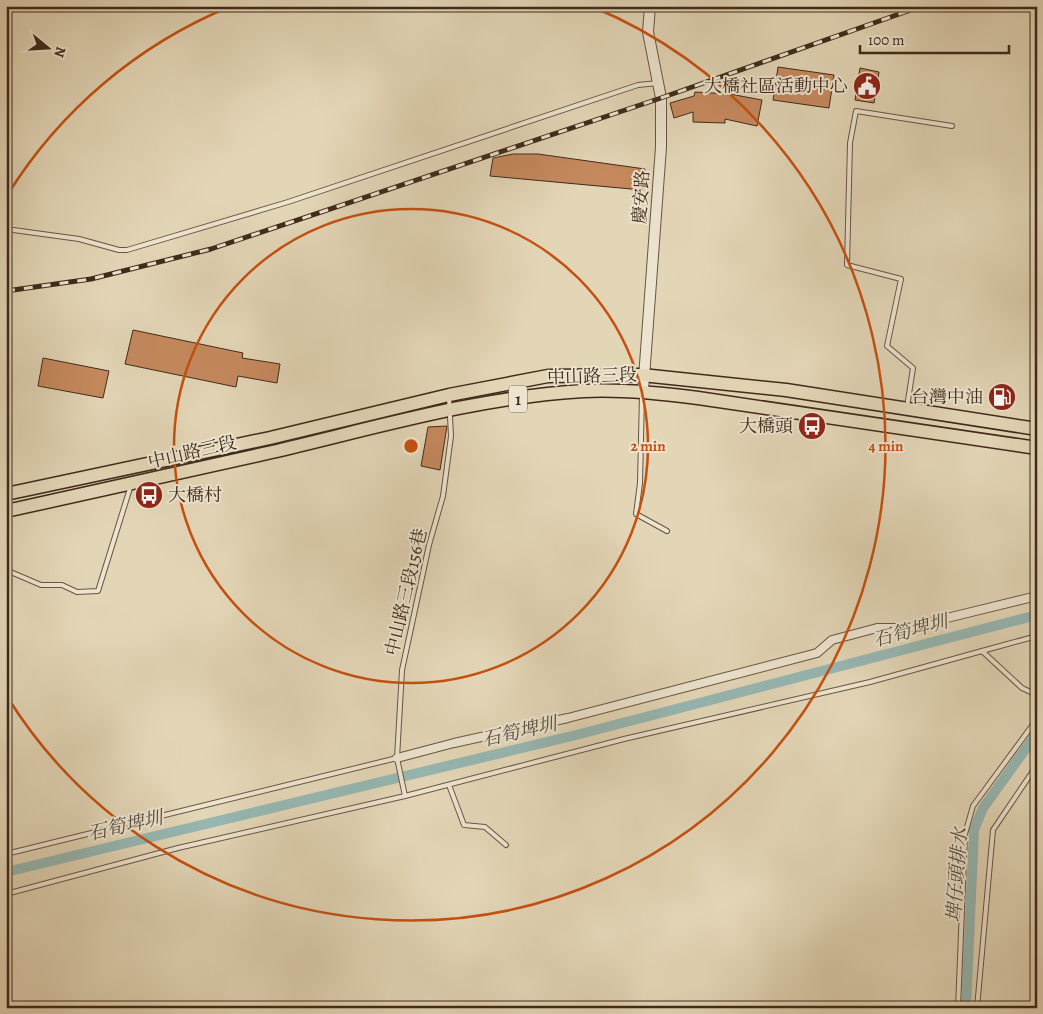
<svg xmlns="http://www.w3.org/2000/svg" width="1043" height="1014" font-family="Alegreya,'Noto Serif TC',serif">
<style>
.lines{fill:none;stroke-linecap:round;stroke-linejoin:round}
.canal{stroke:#96b8b3;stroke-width:10}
.building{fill:#c6895e;stroke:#3f2a1a}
.service-casing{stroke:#685541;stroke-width:6}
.minor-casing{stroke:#685541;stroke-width:10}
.tertiary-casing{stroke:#685541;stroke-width:12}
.primary-casing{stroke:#3f2a1a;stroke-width:15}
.service{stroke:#ede4d0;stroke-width:4}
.minor{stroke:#ede4d0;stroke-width:8}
.tertiary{stroke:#ede4d0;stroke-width:10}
.primary{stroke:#e3d6b7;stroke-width:12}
.rail-casing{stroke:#3f2a1a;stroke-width:5}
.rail{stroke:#ede4d0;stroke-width:3;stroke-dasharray:9;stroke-linecap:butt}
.ring{fill:none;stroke:#c6500f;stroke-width:2.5}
.labels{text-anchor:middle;stroke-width:4;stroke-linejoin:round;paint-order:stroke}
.shield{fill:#ede4d0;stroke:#736251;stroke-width:1}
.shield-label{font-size:16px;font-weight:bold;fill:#3f2a1a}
.poi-label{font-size:18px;fill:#3f2a1a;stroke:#ede4d0;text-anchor:end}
.street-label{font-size:18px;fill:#3f2a1a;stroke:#ede4d0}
.water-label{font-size:19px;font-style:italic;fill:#554e40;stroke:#ede4d0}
.centre{fill:#c6500f;stroke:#ede4d0;stroke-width:2.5}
.ring-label{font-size:15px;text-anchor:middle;font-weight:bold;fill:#c6500f;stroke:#ede4d0;stroke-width:4;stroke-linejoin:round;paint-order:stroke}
</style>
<rect width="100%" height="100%" fill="#e3d6b7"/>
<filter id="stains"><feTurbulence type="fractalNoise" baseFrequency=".004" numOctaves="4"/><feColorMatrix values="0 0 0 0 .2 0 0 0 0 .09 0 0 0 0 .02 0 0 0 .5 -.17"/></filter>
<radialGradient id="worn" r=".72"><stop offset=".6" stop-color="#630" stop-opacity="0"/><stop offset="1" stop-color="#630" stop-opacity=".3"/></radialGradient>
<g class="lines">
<g class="canal">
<polyline points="6,872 580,734 1037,615"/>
<polyline points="966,1008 974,830 983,808 1037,733"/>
</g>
</g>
<g class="building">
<polygon points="778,67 834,75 829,108 773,100"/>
<polygon points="860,68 879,72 874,103 855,100"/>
<polygon points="695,92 730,94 762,100 757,126 725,119 725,123 693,122 693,112 674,118 670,103 694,96"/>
<polygon points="513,154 538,154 645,169 642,190 490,176 493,158"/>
<polygon points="133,330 243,353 242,358 280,364 277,383 238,376 236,387 125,364"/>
<polygon points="43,358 109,371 103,398 38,386"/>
<polygon points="447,426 440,470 421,466 428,427"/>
</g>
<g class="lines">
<defs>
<g id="service">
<polyline points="6,229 79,239 119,250 127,250 288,202 638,85 658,83"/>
<polyline points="642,394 640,483 636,514 667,531"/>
<polyline points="907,407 913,368 887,346 901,279 847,265 850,143 856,111 952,126"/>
<polyline points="6,570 41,585 62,585 77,592 98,591 131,485"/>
<polyline points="982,651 1037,636"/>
<polyline points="449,785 464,825 485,827 506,845"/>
<polyline points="405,796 397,758 402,670 429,545 443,496 451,436 449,397"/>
<polyline points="6,854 397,758"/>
<polyline points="6,894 178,848 405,796 624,739 870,682 982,651 1022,688 1037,695"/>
<polyline points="958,1008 965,834 973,806 1037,719"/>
<polyline points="977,1008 993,830 1037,765"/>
</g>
<polyline id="minor" points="397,758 454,743 568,718 817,653 832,640 877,628 906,628 1037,596"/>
<polyline id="tertiary" points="643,391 661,147 661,98 648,32 650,6"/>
<g id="primary">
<polyline points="6,494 270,438 449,395 548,376 642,375 786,390 1037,429"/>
<path d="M6,511C95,491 184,472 272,452C375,428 478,397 584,391C622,389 660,393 698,398L1037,448"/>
</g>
</defs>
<use href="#service" class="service-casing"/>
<use href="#minor" class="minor-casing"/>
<use href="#tertiary" class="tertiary-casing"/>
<use href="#primary" class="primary-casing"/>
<use href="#service" class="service"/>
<use href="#minor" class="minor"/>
<use href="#tertiary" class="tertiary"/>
<use href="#primary" class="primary"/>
<defs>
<polyline id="rail" points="6,291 91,279 211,249 661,98 922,6"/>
</defs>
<use href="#rail" class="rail-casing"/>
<use href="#rail" class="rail"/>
</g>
<g class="ring">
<circle cx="411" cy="446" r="237"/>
<path d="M8 194A475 475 0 0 1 229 7M593 7A475 475 0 1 1 8 698"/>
</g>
<defs>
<symbol id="civic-disc" viewBox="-11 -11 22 22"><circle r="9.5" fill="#8f2418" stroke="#ede4d0"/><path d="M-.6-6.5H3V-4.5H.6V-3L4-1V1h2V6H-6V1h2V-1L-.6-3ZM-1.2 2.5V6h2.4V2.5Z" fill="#fff"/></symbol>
<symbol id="fuel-disc" viewBox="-11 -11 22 22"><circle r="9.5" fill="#8f2418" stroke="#ede4d0"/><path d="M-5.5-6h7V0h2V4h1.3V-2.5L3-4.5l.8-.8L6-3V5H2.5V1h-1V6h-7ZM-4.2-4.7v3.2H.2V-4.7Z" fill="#fff"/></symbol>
<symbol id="bus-disc" viewBox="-11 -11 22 22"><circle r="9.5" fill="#8f2418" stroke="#ede4d0"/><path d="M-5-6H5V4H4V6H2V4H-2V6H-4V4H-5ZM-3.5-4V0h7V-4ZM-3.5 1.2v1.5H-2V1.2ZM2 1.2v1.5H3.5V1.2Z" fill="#fff"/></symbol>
</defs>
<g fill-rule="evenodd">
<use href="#civic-disc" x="851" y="70" width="32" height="32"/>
<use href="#fuel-disc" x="986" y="381" width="32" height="32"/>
<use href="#bus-disc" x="796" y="410" width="32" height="32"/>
<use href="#bus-disc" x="133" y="479" width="32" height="32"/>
</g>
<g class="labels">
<rect class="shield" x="509" y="385.5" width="18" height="27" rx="4"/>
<g class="shield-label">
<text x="518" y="405">1</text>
</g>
<g class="poi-label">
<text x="848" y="92">大橋社區活動中心</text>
<text x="983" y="403">台灣中油</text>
<text x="793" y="432">大橋頭</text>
<text x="168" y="501" text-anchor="start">大橋村</text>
</g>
<g class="street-label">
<text transform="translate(641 197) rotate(-86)" y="6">慶安路</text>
<text transform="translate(592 376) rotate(-2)" y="6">中山路三段</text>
<text transform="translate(192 452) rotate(-13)" y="6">中山路三段</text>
<text transform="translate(406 592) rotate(-77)" y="6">中山路三段156巷</text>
</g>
<g class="water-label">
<text transform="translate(910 630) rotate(-15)" y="7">石筍埤圳</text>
<text transform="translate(519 731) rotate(-13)" y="7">石筍埤圳</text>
<text transform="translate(125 825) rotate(-13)" y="7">石筍埤圳</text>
<text transform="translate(956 875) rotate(-86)" y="7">埤仔頭排水</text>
</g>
</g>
<circle cx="411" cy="446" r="8" class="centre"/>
<g class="ring-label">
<text x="648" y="451">2 min</text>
<text x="886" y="451">4 min</text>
</g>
<rect width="1043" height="1014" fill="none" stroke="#e3d6b7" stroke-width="25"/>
<rect x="8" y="8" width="1028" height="999" fill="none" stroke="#3f2a1a" stroke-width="2.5"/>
<rect x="12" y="12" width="1018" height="989" fill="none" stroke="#3f2a1a"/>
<g transform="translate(48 48) rotate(108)" stroke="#ede4d0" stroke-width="4" paint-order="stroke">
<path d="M0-4L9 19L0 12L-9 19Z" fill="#3f2a1a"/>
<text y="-8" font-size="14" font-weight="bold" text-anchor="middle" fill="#3f2a1a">N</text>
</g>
<path d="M860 45v8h149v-8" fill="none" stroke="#3f2a1a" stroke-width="2.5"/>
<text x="868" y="45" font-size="15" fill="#3f2a1a" stroke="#ede4d0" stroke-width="4" paint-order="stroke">100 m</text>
<rect width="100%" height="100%" filter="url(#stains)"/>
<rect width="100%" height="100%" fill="url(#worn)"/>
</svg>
